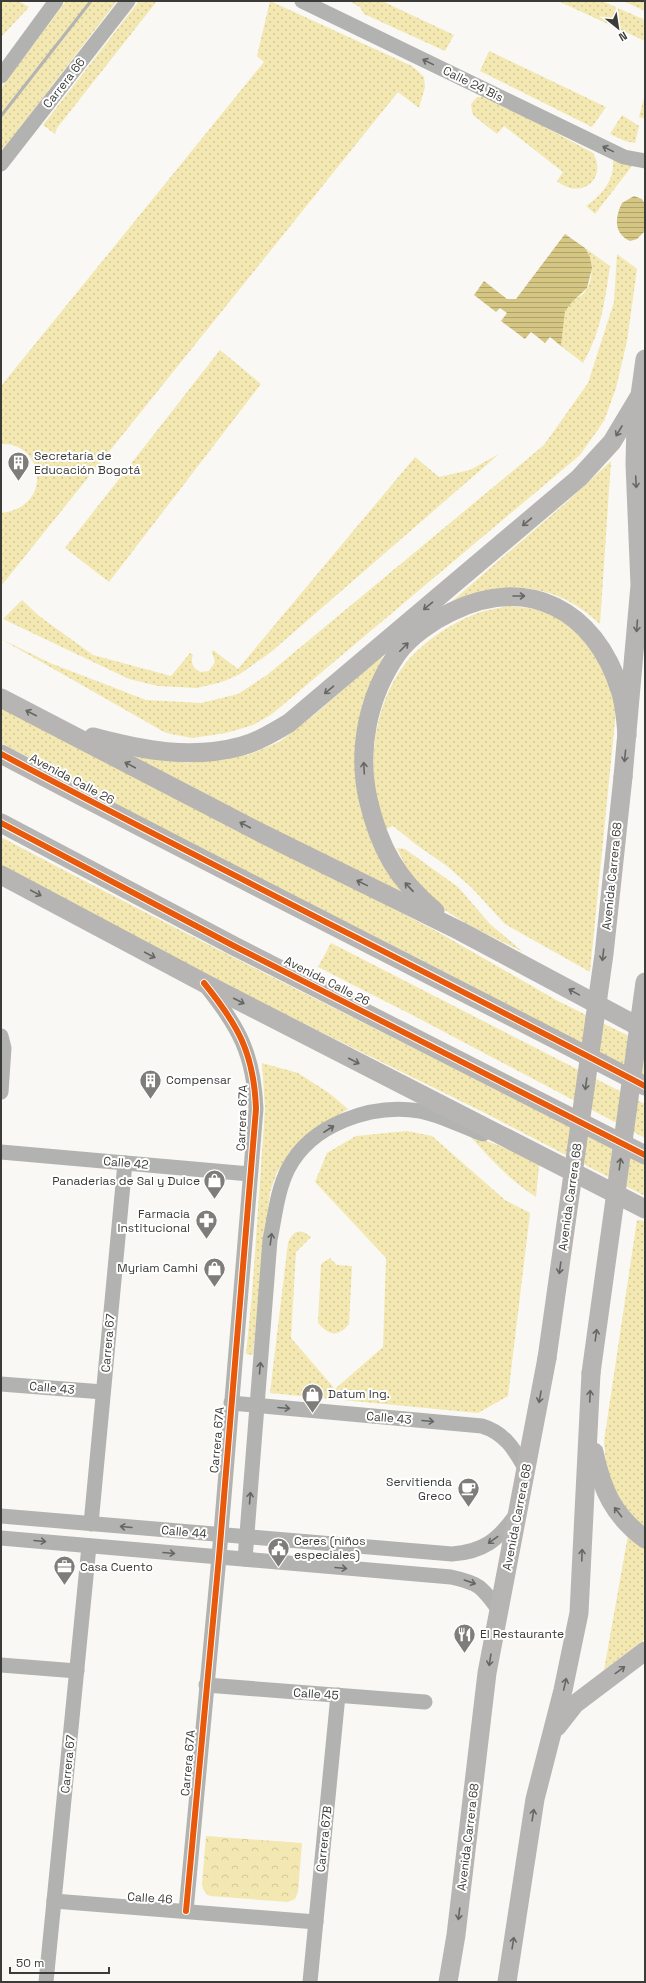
<svg xmlns="http://www.w3.org/2000/svg" width="646" height="1983" font-family="'Space Grotesk',sans-serif">
<style>
.grass{fill:url(#grass-dots)}
.park{fill:url(#park-crowns)}
.water{fill:url(#water-rules)}
.lines{fill:none;stroke-linecap:round;stroke-linejoin:round}
.minor{stroke:#b2b2b1;stroke-width:15}
.major{stroke:#b6b5b3;stroke-width:19}
.rail{stroke:#b3b3b1;stroke-width:3}
.major-bridge{stroke:#b6b5b3;stroke-width:19}
.cycleway-casing{stroke:#fff;stroke-width:8}
.cycleway{stroke:#e8590c;stroke-width:6}
.oneway{stroke:#656562}
.oneway2{stroke:#666663}
.labels{text-anchor:middle;stroke-width:4;stroke-linejoin:round;paint-order:stroke}
.street-label{font-size:12px;fill:#3b3b38;stroke:#fff}
.poi-label{font-size:12px;fill:#3b3b38;stroke:#fff;text-anchor:start}
</style>
<defs>
<pattern id="grass-dots" width="8" height="8" patternUnits="userSpaceOnUse"><rect width="8" height="8" fill="#f3e8b1"/><path d="M2 2h.1M6 6h.1" fill="none" stroke="#d1c899" stroke-width="1.8" stroke-linecap="round"/></pattern>
<pattern id="park-crowns" width="20" height="18" patternUnits="userSpaceOnUse"><rect width="20" height="18" fill="#f3e8b1"/><path d="M2 6a3 3 0 1 1 6 0M12 15a3 3 0 1 1 6 0" fill="none" stroke="#d1c899"/></pattern>
<pattern id="water-rules" width="6" height="5" patternUnits="userSpaceOnUse"><rect width="6" height="5" fill="#d5c783"/><path d="M0 2.5h6" fill="none" stroke="#aea36c"/></pattern>
</defs>
<rect width="100%" height="100%" fill="#f9f8f4"/>
<g class="grass">
<polygon points="1,1 18,1 29,7 1,37"/>
<polygon points="66,1 117,1 1,152 1,88"/>
<polygon points="139,1 157,1 57,128 55,134 43,125"/>
<path d="M270,1L412,66L424,77L425,87L419,108L398,92L1,586V513C55,507 43,441 1,444V386L264,62L257,56Z"/>
<polygon points="349,1 382,1 454,35 445,51 364,14 360,7"/>
<polygon points="558,1 602,1 645,20 645,41"/>
<polygon points="623,1 639,1 645,3 645,11"/>
<polygon points="489,51 606,107 592,127 480,71"/>
<polygon points="645,94 645,119 639,117"/>
<path d="M477,97H484L493,99L593,153C608,178 581,201 557,181L563,172L504,126L497,134L474,116L472,112L471,104Z"/>
<polygon points="622,115 639,126 635,143 625,141 610,134"/>
<path d="M613,158L632,166L595,214L586,206C603,194 615,180 613,158Z"/>
<path d="M585,248L610,266C605,300 601,333 583,363L561,346C564,335 561,318 566,309C569,302 576,299 582,295C595,283 593,262 585,248Z"/>
<polygon points="617,254 637,269 627,341 616,388 604,421 580,455 272,714 253,725 226,733 192,738 166,733 1,639 50,663 146,700 201,703 238,694 267,675 544,445 588,383 614,302"/>
<polygon points="220,350 261,384 109,582 65,548"/>
<path d="M499,454L271,652L240,674L222,682L197,688L158,686L129,679L3,619L22,600L39,616L93,655L171,676L190,653L193,655C190,663 193,669 201,672L209,671L215,662L212,652L213,650L238,669L415,457L439,477L470,470Z"/>
<path d="M611,461L600,624C569,595 533,582 491,590C474,593 458,603 443,609L568,501Z"/>
<path d="M507,606L529,608L553,614L588,642L612,683L616,711L590,972L505,924L472,888L447,866L418,846L393,826L386,829C383,819 378,808 376,797C368,751 378,695 409,659C426,640 452,623 475,614C485,610 497,609 507,606Z"/>
<polygon points="381,657 386,662 373,682 362,704 357,759 407,896 117,750 188,763 248,755 279,742 313,716"/>
<polygon points="1,705 438,932 556,1000 645,1044 645,1078 445,972 198,847 1,743"/>
<path d="M1,837C214,950 430,1055 645,1165V1196L485,1113L254,999L1,867Z"/>
<path d="M397,848L405,849L458,887L490,924L523,952C488,934 445,917 418,886C409,876 403,860 397,848Z"/>
<polygon points="331,943 645,1104 645,1138 418,1018 318,967"/>
<polygon points="262,1063 298,1073 329,1093 348,1109 311,1131 277,1172 270,1192 253,1355 246,1354 252,1295 265,1109"/>
<path d="M407,1131L432,1136L505,1200L530,1213L508,1396L478,1413L270,1393L288,1243C293,1230 301,1228 311,1237L296,1252L291,1338L335,1389L383,1347L386,1258L315,1182L327,1153L356,1136Z"/>
<path d="M468,1134L511,1150L539,1165L536,1197C509,1180 489,1157 468,1134Z"/>
<polygon points="637,1220 645,1221 645,1528 636,1524 608,1486 604,1441"/>
<path d="M330,1258L337,1265L352,1266L349,1324C338,1338 328,1335 318,1323L321,1264Z"/>
<polygon points="628,1535 645,1549 645,1639 604,1670"/>
</g>
<path class="park" d="M206,1836L302,1843L298,1892L295,1899L288,1902L210,1896C205,1893 203,1891 202,1884Z"/>
<g class="water">
<path d="M634,196L642,199L645,204V231L637,239L630,241C613,233 615,217 622,203Z"/>
<polygon points="565,234 585,248 590,257 592,268 587,288 572,302 565,311 561,346 550,337 545,343 531,332 525,339 501,321 507,313 500,308 496,312 474,295 484,281 507,299 516,299"/>
</g>
<g class="lines">
<g class="minor">
<polyline points="302,1 624,157 645,161"/>
<polyline points="1,76 56,1"/>
<polyline points="1,164 128,1"/>
<polyline points="1,1036 4,1048 1,1092"/>
<polyline points="1,1152 250,1174"/>
<polyline points="1,1384 103,1392"/>
<path d="M231,1403L482,1426C505,1433 515,1450 526,1470"/>
<path d="M1,1516L452,1554C483,1552 498,1540 516,1515"/>
<polyline points="91,1524 125,1163"/>
<path d="M1,1538L451,1577C479,1583 482,1587 498,1609"/>
<path d="M245,1559L270,1240C275,1216 277,1191 288,1169C311,1124 372,1103 420,1111C438,1114 464,1127 483,1134"/>
<polyline points="1,1665 77,1671"/>
<polyline points="206,1685 425,1702"/>
<polyline points="54,1901 316,1922"/>
<path d="M186,1911L219,1557L256,1109C254,1055 239,1027 206,986"/>
<polyline points="46,1982 89,1546"/>
<polyline points="310,1982 338,1695"/>
</g>
<g class="major">
<polyline points="1,698 261,833 460,931 645,1030"/>
<path d="M93,737C142,750 191,760 242,746C259,741 274,732 289,723L579,478L612,442L639,397"/>
<path d="M1,754C214,867 431,974 645,1086"/>
<polyline points="623,777 640,585 635,464 636,424 645,359"/>
<polyline points="1,823 234,946 645,1155"/>
<polyline points="1,875 204,983 645,1209"/>
<path d="M435,911C397,880 379,847 368,799C357,749 368,696 397,654C410,636 432,621 451,612C528,574 595,610 620,690C625,705 626,721 627,736"/>
<path d="M594,1452C602,1490 613,1515 645,1539"/>
<polyline points="557,1727 575,1704 645,1651"/>
<polyline points="448,1982 456,1935 487,1673 547,1358"/>
<polyline points="507,1982 535,1799 563,1690 579,1613 591,1373"/>
</g>
<polyline class="rail" points="1,116 91,1"/>
<g class="major-bridge">
<polyline points="547,1358 604,954 623,777"/>
<polyline points="591,1373 645,982"/>
</g>
<defs>
<g id="cycleway">
<path d="M1,754C214,867 431,974 645,1086"/>
<polyline points="1,823 234,946 645,1155"/>
<path d="M186,1911L219,1557L256,1109C254,1053 238,1025 204,983"/>
</g>
</defs>
<use href="#cycleway" class="cycleway-casing"/>
<use href="#cycleway" class="cycleway"/>
</g>
<defs><path id="oneway-shaft" d="M-6 0H5M1.5-3L5.5 0L1.5 3" fill="none" stroke-width="1.6" stroke-linecap="round" stroke-linejoin="round"/></defs>
<g class="oneway">
<use href="#oneway-shaft" transform="translate(428 62) rotate(-154)"/>
<use href="#oneway-shaft" transform="translate(608 149) rotate(-154)"/>
<use href="#oneway-shaft" transform="translate(329 1129) rotate(-33)"/>
<use href="#oneway-shaft" transform="translate(271 1239) rotate(-82)"/>
<use href="#oneway-shaft" transform="translate(260 1368) rotate(-85)"/>
<use href="#oneway-shaft" transform="translate(284 1408) rotate(5)"/>
<use href="#oneway-shaft" transform="translate(428 1421) rotate(5)"/>
<use href="#oneway-shaft" transform="translate(250 1498) rotate(-85)"/>
<use href="#oneway-shaft" transform="translate(126 1527) rotate(-175)"/>
<use href="#oneway-shaft" transform="translate(493 1540) rotate(144)"/>
<use href="#oneway-shaft" transform="translate(40 1541) rotate(5)"/>
<use href="#oneway-shaft" transform="translate(169 1553) rotate(5)"/>
<use href="#oneway-shaft" transform="translate(341 1568) rotate(5)"/>
<use href="#oneway-shaft" transform="translate(470 1582) rotate(19)"/>
</g>
<g class="oneway2">
<use href="#oneway-shaft" transform="translate(619 431) rotate(121)"/>
<use href="#oneway-shaft" transform="translate(636 482) rotate(87)"/>
<use href="#oneway-shaft" transform="translate(527 522) rotate(140)"/>
<use href="#oneway-shaft" transform="translate(519 596)"/>
<use href="#oneway-shaft" transform="translate(428 606) rotate(140)"/>
<use href="#oneway-shaft" transform="translate(637 626) rotate(94)"/>
<use href="#oneway-shaft" transform="translate(404 647) rotate(-45)"/>
<use href="#oneway-shaft" transform="translate(329 690) rotate(140)"/>
<use href="#oneway-shaft" transform="translate(31 713) rotate(-153)"/>
<use href="#oneway-shaft" transform="translate(625 756) rotate(96)"/>
<use href="#oneway-shaft" transform="translate(130 765) rotate(-152)"/>
<use href="#oneway-shaft" transform="translate(364 768) rotate(-93)"/>
<use href="#oneway-shaft" transform="translate(245 825) rotate(-152)"/>
<use href="#oneway-shaft" transform="translate(362 883) rotate(-154)"/>
<use href="#oneway-shaft" transform="translate(409 887) rotate(-133)"/>
<use href="#oneway-shaft" transform="translate(36 893) rotate(28)"/>
<use href="#oneway-shaft" transform="translate(150 955) rotate(28)"/>
<use href="#oneway-shaft" transform="translate(603 955) rotate(97)"/>
<use href="#oneway-shaft" transform="translate(574 992) rotate(-151)"/>
<use href="#oneway-shaft" transform="translate(239 1001) rotate(27)"/>
<use href="#oneway-shaft" transform="translate(354 1061) rotate(27)"/>
<use href="#oneway-shaft" transform="translate(586 1084) rotate(98)"/>
<use href="#oneway-shaft" transform="translate(620 1164) rotate(-82)"/>
<use href="#oneway-shaft" transform="translate(560 1268) rotate(98)"/>
<use href="#oneway-shaft" transform="translate(596 1335) rotate(-82)"/>
<use href="#oneway-shaft" transform="translate(590 1396) rotate(-87)"/>
<use href="#oneway-shaft" transform="translate(540 1397) rotate(100)"/>
<use href="#oneway-shaft" transform="translate(618 1512) rotate(-128)"/>
<use href="#oneway-shaft" transform="translate(582 1555) rotate(-88)"/>
<use href="#oneway-shaft" transform="translate(490 1660) rotate(99)"/>
<use href="#oneway-shaft" transform="translate(620 1670) rotate(-36)"/>
<use href="#oneway-shaft" transform="translate(565 1684) rotate(-77)"/>
<use href="#oneway-shaft" transform="translate(533 1815) rotate(-81)"/>
<use href="#oneway-shaft" transform="translate(459 1914) rotate(97)"/>
<use href="#oneway-shaft" transform="translate(513 1943) rotate(-81)"/>
</g>
<defs>
<symbol id="building-pin" viewBox="-11 -11 22 30"><path d="M0 17L-7.5 6A9.5 9.5 0 1 1 7.5 6Z" fill="#7e7d7a" stroke="#fff"/><path d="M-4-6H4V6H1V3H-1V6H-4ZM-2.5-4.3h1.7v1.8h-1.7ZM.8-4.3h1.7v1.8H.8ZM-2.5-1h1.7V.8h-1.7ZM.8-1h1.7V.8H.8Z" fill="#fff"/></symbol>
<symbol id="shop-pin" viewBox="-11 -11 22 30"><path d="M0 17L-7.5 6A9.5 9.5 0 1 1 7.5 6Z" fill="#7e7d7a" stroke="#fff"/><path d="M-5-2.5h2.3a2.7 3.5 0 0 1 5.4 0H5L5.5 6h-11ZM-1.5-2.5h3a1.5 2.3 0 0 0-3 0Z" fill="#fff"/></symbol>
<symbol id="pharmacy-pin" viewBox="-11 -11 22 30"><path d="M0 17L-7.5 6A9.5 9.5 0 1 1 7.5 6Z" fill="#7e7d7a" stroke="#fff"/><path d="M-2-6h4v4h4v4h-4v4h-4v-4h-4v-4h4Z" fill="#fff"/></symbol>
<symbol id="cafe-pin" viewBox="-11 -11 22 30"><path d="M0 17L-7.5 6A9.5 9.5 0 1 1 7.5 6Z" fill="#7e7d7a" stroke="#fff"/><path d="M-5.5-4.5H6V0H3Q3 3.5 0 3.5H-2.5Q-5.5 3.5-5.5 0ZM3-3.2v2h1.7v-2ZM-6 4.5H4V6H-6Z" fill="#fff"/></symbol>
<symbol id="civic-pin" viewBox="-11 -11 22 30"><path d="M0 17L-7.5 6A9.5 9.5 0 1 1 7.5 6Z" fill="#7e7d7a" stroke="#fff"/><path d="M-.6-6.5H3V-4.5H.6V-3L4-1V1h2V6H-6V1h2V-1L-.6-3ZM-1.2 2.5V6h2.4V2.5Z" fill="#fff"/></symbol>
<symbol id="office-pin" viewBox="-11 -11 22 30"><path d="M0 17L-7.5 6A9.5 9.5 0 1 1 7.5 6Z" fill="#7e7d7a" stroke="#fff"/><path d="M-6-3h4V-5.5h4V-3h4V5H-6ZM-1-4.5V-3h2v-1.5ZM-6 0V1H6V0Z" fill="#fff"/></symbol>
<symbol id="restaurant-pin" viewBox="-11 -11 22 30"><path d="M0 17L-7.5 6A9.5 9.5 0 1 1 7.5 6Z" fill="#7e7d7a" stroke="#fff"/><path d="M-5-6h1v4h1v-4h1v4h1v-4h1v5L-1.5 .5V6h-2V.5L-5-1ZM5-6V6H3V1.5H1.5Q1.5-4 5-6Z" fill="#fff"/></symbol>
</defs>
<g fill-rule="evenodd">
<use href="#building-pin" x="6" y="450" width="25" height="34"/>
<use href="#building-pin" x="138" y="1068" width="25" height="34"/>
<use href="#shop-pin" x="202" y="1168" width="25" height="34"/>
<use href="#pharmacy-pin" x="194" y="1208" width="25" height="34"/>
<use href="#shop-pin" x="202" y="1256" width="25" height="34"/>
<use href="#shop-pin" x="300" y="1382" width="25" height="34"/>
<use href="#cafe-pin" x="456" y="1476" width="25" height="34"/>
<use href="#civic-pin" x="266" y="1536" width="25" height="34"/>
<use href="#office-pin" x="52" y="1554" width="25" height="34"/>
<use href="#restaurant-pin" x="452" y="1622" width="25" height="34"/>
</g>
<g class="labels">
<g class="street-label">
<text transform="translate(64 83) rotate(-52)" y="4">Carrera 66</text>
<text transform="translate(473 84) rotate(26)" y="4">Calle 24 Bis</text>
<text transform="translate(72 779) rotate(28)" y="4">Avenida Calle 26</text>
<text transform="translate(612 876) rotate(-84)" y="4">Avenida Carrera 68</text>
<text transform="translate(327 981) rotate(27)" y="4">Avenida Calle 26</text>
<text transform="translate(242 1118) rotate(-88)" y="4">Carrera 67A</text>
<text transform="translate(126 1163) rotate(5)" y="4">Calle 42</text>
<text transform="translate(570 1197) rotate(-82)" y="4">Avenida Carrera 68</text>
<text transform="translate(108 1343) rotate(-85)" y="4">Carrera 67</text>
<text transform="translate(52 1388) rotate(5)" y="4">Calle 43</text>
<text transform="translate(389 1418) rotate(5)" y="4">Calle 43</text>
<text transform="translate(217 1440) rotate(-85)" y="4">Carrera 67A</text>
<text transform="translate(517 1517) rotate(-79)" y="4">Avenida Carrera 68</text>
<text transform="translate(184 1532) rotate(5)" y="4">Calle 44</text>
<text transform="translate(316 1694) rotate(4)" y="4">Calle 45</text>
<text transform="translate(188 1763) rotate(-85)" y="4">Carrera 67A</text>
<text transform="translate(68 1764) rotate(-84)" y="4">Carrera 67</text>
<text transform="translate(468 1837) rotate(-83)" y="4">Avenida Carrera 68</text>
<text transform="translate(324 1839) rotate(-84)" y="4">Carrera 67B</text>
<text transform="translate(150 1898) rotate(4)" y="4">Calle 46</text>
</g>
<g class="poi-label">
<text x="34" y="460">Secretaría de<tspan x="34" dy="14">Educación Bogotá</tspan></text>
<text x="166" y="1084">Compensar</text>
<text x="200" y="1185" text-anchor="end">Panaderias de Sal y Dulce</text>
<text x="190" y="1218" text-anchor="end">Farmacia<tspan x="190" dy="14">Institucional</tspan></text>
<text x="198" y="1272" text-anchor="end">Myriam Camhi</text>
<text x="328" y="1398">Datum Ing.</text>
<text x="452" y="1486" text-anchor="end">Servitienda<tspan x="452" dy="14">Greco</tspan></text>
<text x="294" y="1545">Ceres (niños<tspan x="294" dy="14">especiales)</tspan></text>
<text x="80" y="1571">Casa Cuento</text>
<text x="480" y="1638">El Restaurante</text>
</g>
</g>
<rect width="646" height="1983" fill="none" stroke="#3b3b38" stroke-width="4"/>
<g transform="translate(618 28) rotate(150)" stroke="#ffffff" stroke-width="3" paint-order="stroke">
<path d="M0-3L7 15L0 10L-7 15Z" fill="#3b3b38"/>
<text y="-6" font-size="11" font-weight="bold" text-anchor="middle" fill="#3b3b38">N</text>
</g>
<path d="M10 1967v6h99v-6" fill="none" stroke="#3b3b38" stroke-width="2"/>
<text x="16" y="1967" font-size="12" fill="#3b3b38" stroke="#ffffff" stroke-width="3" paint-order="stroke">50 m</text>
</svg>
